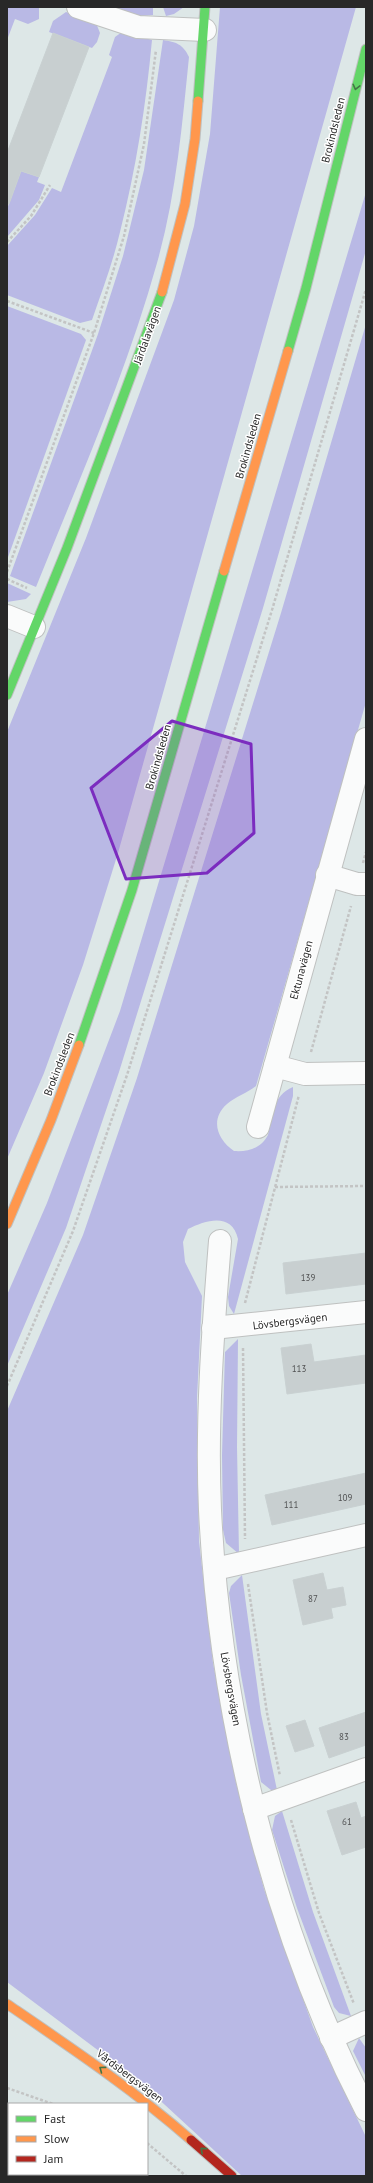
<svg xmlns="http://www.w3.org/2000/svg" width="373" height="2183" font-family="'PT Sans',sans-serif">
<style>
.green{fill:#b9b9e5}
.building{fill:#c8cfd0;stroke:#c9d1d2}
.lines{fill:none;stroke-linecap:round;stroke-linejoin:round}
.street-casing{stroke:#bfc1c0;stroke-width:24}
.fast-casing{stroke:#bfc1c0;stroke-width:11}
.slow-casing{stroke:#bfc1c0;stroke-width:11}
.jam-casing{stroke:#bfc1c0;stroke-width:11}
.path{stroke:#c3c4c4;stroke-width:2.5;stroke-dasharray:3 2;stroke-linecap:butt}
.street{stroke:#fafbfb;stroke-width:22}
.fast{stroke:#63d668;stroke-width:9}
.slow{stroke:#ff974d;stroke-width:9}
.jam{stroke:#b3261e;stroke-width:9}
.oneway{stroke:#437645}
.marked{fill:#7b2cbf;fill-opacity:0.2;stroke:#7b2cbf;stroke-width:3;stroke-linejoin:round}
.labels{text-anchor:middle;stroke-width:3;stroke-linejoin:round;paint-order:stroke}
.number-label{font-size:9px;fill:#515253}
.street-label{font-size:11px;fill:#282828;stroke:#fff}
</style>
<rect width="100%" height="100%" fill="#dde7e7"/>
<g class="green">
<polygon points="7,7 39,7 39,19 28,24 15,19 7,40"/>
<polygon points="109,7 153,7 153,15 139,16"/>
<polygon points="163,7 184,7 174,14 166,16"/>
<polygon points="220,7 356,7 118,853 83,965 44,1073 7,1159 7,732 86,538 174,300 194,226 210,134"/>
<polygon points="66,12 96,23 100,33 97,42 92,48 49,32 53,21"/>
<path d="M122,32L152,40C146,105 136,169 120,232C113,262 102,291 92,320L80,323L7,295V246L35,215L52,188L61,192L112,57L109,55L115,37Z"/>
<path d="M163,40C176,42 183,44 189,57C182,126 176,196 157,263C126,374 79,480 36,587L10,576L98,334L123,256L144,170Z"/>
<polygon points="21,171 39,177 37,182 45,185 39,200 7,237 7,209"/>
<polygon points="366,192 366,250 263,608 119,1072 66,1228 7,1366 7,1295 47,1203 120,1011"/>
<polygon points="7,306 81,334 86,340 7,560"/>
<path d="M366,324V702L256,1086C247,1093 235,1097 227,1104C209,1120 218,1140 234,1151C249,1152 261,1148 268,1135C273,1115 272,1096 293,1087V1096L234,1314L229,1306L228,1297L238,1239C232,1212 206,1220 188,1229L183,1242L185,1262L202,1296L197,1398L199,1541L213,1663L236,1783L264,1889L313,2027L366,2137V2176H242L139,2081L7,1982V1411L83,1235L137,1078L281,613Z"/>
<polygon points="7,583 31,594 26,599 7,602"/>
<polygon points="238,1339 237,1447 239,1554 226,1543 223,1530 222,1455 225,1352"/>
<polygon points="242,1575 261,1714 277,1790 271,1790 261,1782 241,1675 229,1593 231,1586"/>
<polygon points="282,1811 313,1912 351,2016 339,2013 334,2007 297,1908 272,1830 275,1816"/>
<polygon points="359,2038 366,2048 366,2077 353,2051"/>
<polygon points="7,2130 9,2130 9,2174 102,2174 105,2176 7,2176"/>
</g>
<g class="building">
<polygon points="53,33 89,47 39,177 21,171 9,204 7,204 7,153"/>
<polygon points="366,1253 366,1284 286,1294 283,1263"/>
<polygon points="311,1344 314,1362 366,1355 366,1383 287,1394 281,1348"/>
<polygon points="366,1473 366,1504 272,1525 265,1495"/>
<polygon points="323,1573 327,1590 343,1587 346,1605 331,1608 333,1618 303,1625 293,1580"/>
<polygon points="366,1712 366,1745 329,1758 319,1728"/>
<polygon points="305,1720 314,1746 295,1752 286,1726"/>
<polygon points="356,1802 361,1818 366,1816 366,1847 342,1855 327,1811"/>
</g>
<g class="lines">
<defs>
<g id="street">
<polyline points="78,7 138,27 205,30"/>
<polyline points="7,616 34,627"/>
<polyline points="327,875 357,884 366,884"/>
<polyline points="275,1066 305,1074 366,1073"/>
<polyline points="258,1127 366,739"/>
<path d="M220,1241C213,1330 206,1420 210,1510C220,1714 272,1928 366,2110"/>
<polyline points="213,1328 366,1312"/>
<polyline points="215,1569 366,1535"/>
<polyline points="254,1809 366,1769"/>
<polyline points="331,2038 366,2022"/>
</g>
<g id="fast">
<polyline points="198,101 205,7"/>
<polyline points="288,351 306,288 366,49"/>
<polyline points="7,695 67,548 162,292"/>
<polyline points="79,1045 132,890 224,571"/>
</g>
<g id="slow">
<polyline points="162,292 185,204 195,139 198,101"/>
<polyline points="224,571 288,351"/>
<polyline points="7,1224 51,1120 79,1045"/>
<path d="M7,2004C70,2047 134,2090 191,2140"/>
</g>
<polyline id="jam" points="191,2140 232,2176"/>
</defs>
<use href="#street" class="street-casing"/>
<use href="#fast" class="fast-casing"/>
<use href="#slow" class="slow-casing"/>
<use href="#jam" class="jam-casing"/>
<g class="path">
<polyline points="7,242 31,216 50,185"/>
<polyline points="7,301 94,333"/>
<polyline points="7,572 94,333 124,236 144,144 156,50"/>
<polyline points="7,579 27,588"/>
<polyline points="363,863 366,852"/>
<polyline points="311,1052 351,906"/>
<polyline points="275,1187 366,1186"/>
<polyline points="245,1303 299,1095"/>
<polyline points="243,1348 245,1539"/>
<polyline points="7,1386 73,1231 127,1075 272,610 366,289"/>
<polyline points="248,1584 267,1713 280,1776"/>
<polyline points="291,1820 319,1913 354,2004"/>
<polyline points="7,2088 53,2104"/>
<polyline points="147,2143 186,2176"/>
</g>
<use href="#street" class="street"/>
<use href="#fast" class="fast"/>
<use href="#slow" class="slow"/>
<use href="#jam" class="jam"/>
</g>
<defs><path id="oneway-chevron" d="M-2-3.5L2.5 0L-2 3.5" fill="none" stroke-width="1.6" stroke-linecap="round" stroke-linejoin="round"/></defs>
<g class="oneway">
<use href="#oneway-chevron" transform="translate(356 87) rotate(104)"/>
<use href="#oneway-chevron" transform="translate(102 2069) rotate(-143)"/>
<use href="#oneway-chevron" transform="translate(203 2150) rotate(-139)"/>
</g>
<path class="marked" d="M172,721L251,744L254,833L207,873L126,879L91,788Z"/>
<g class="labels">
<g class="number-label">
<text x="308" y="1281">139</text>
<text x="299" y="1372">113</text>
<text x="345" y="1501">109</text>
<text x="291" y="1508">111</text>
<text x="313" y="1602">87</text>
<text x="344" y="1740">83</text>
<text x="347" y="1825">61</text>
</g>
<g class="street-label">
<text transform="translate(333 130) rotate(-76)" y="4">Brokindsleden</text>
<text transform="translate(147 335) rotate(-70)" y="4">Järdalavägen</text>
<text transform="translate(248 446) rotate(-74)" y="4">Brokindsleden</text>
<text transform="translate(158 757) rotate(-74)" y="4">Brokindsleden</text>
<text transform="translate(301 970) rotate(-75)" y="4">Ektunavägen</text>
<text transform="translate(59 1064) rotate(-69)" y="4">Brokindsleden</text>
<text transform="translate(290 1321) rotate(-7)" y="4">Lövsbergsvägen</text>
<text transform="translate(231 1689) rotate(80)" y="4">Lövsbergsvägen</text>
<text transform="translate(130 2076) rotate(37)" y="4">Vårdsbergsvägen</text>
</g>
</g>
<rect width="373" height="2183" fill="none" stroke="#282828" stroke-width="16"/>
<rect x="8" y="2103" width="140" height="72" fill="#ffffff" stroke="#a9a9a9"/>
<rect x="16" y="2116" width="20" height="6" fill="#63d668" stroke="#a9a9a9"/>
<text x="44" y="2123" font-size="12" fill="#282828">Fast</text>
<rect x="16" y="2136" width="20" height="6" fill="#ff974d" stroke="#a9a9a9"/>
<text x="44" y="2143" font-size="12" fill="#282828">Slow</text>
<rect x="16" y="2156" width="20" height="6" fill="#b3261e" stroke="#a9a9a9"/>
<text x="44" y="2163" font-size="12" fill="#282828">Jam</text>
</svg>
